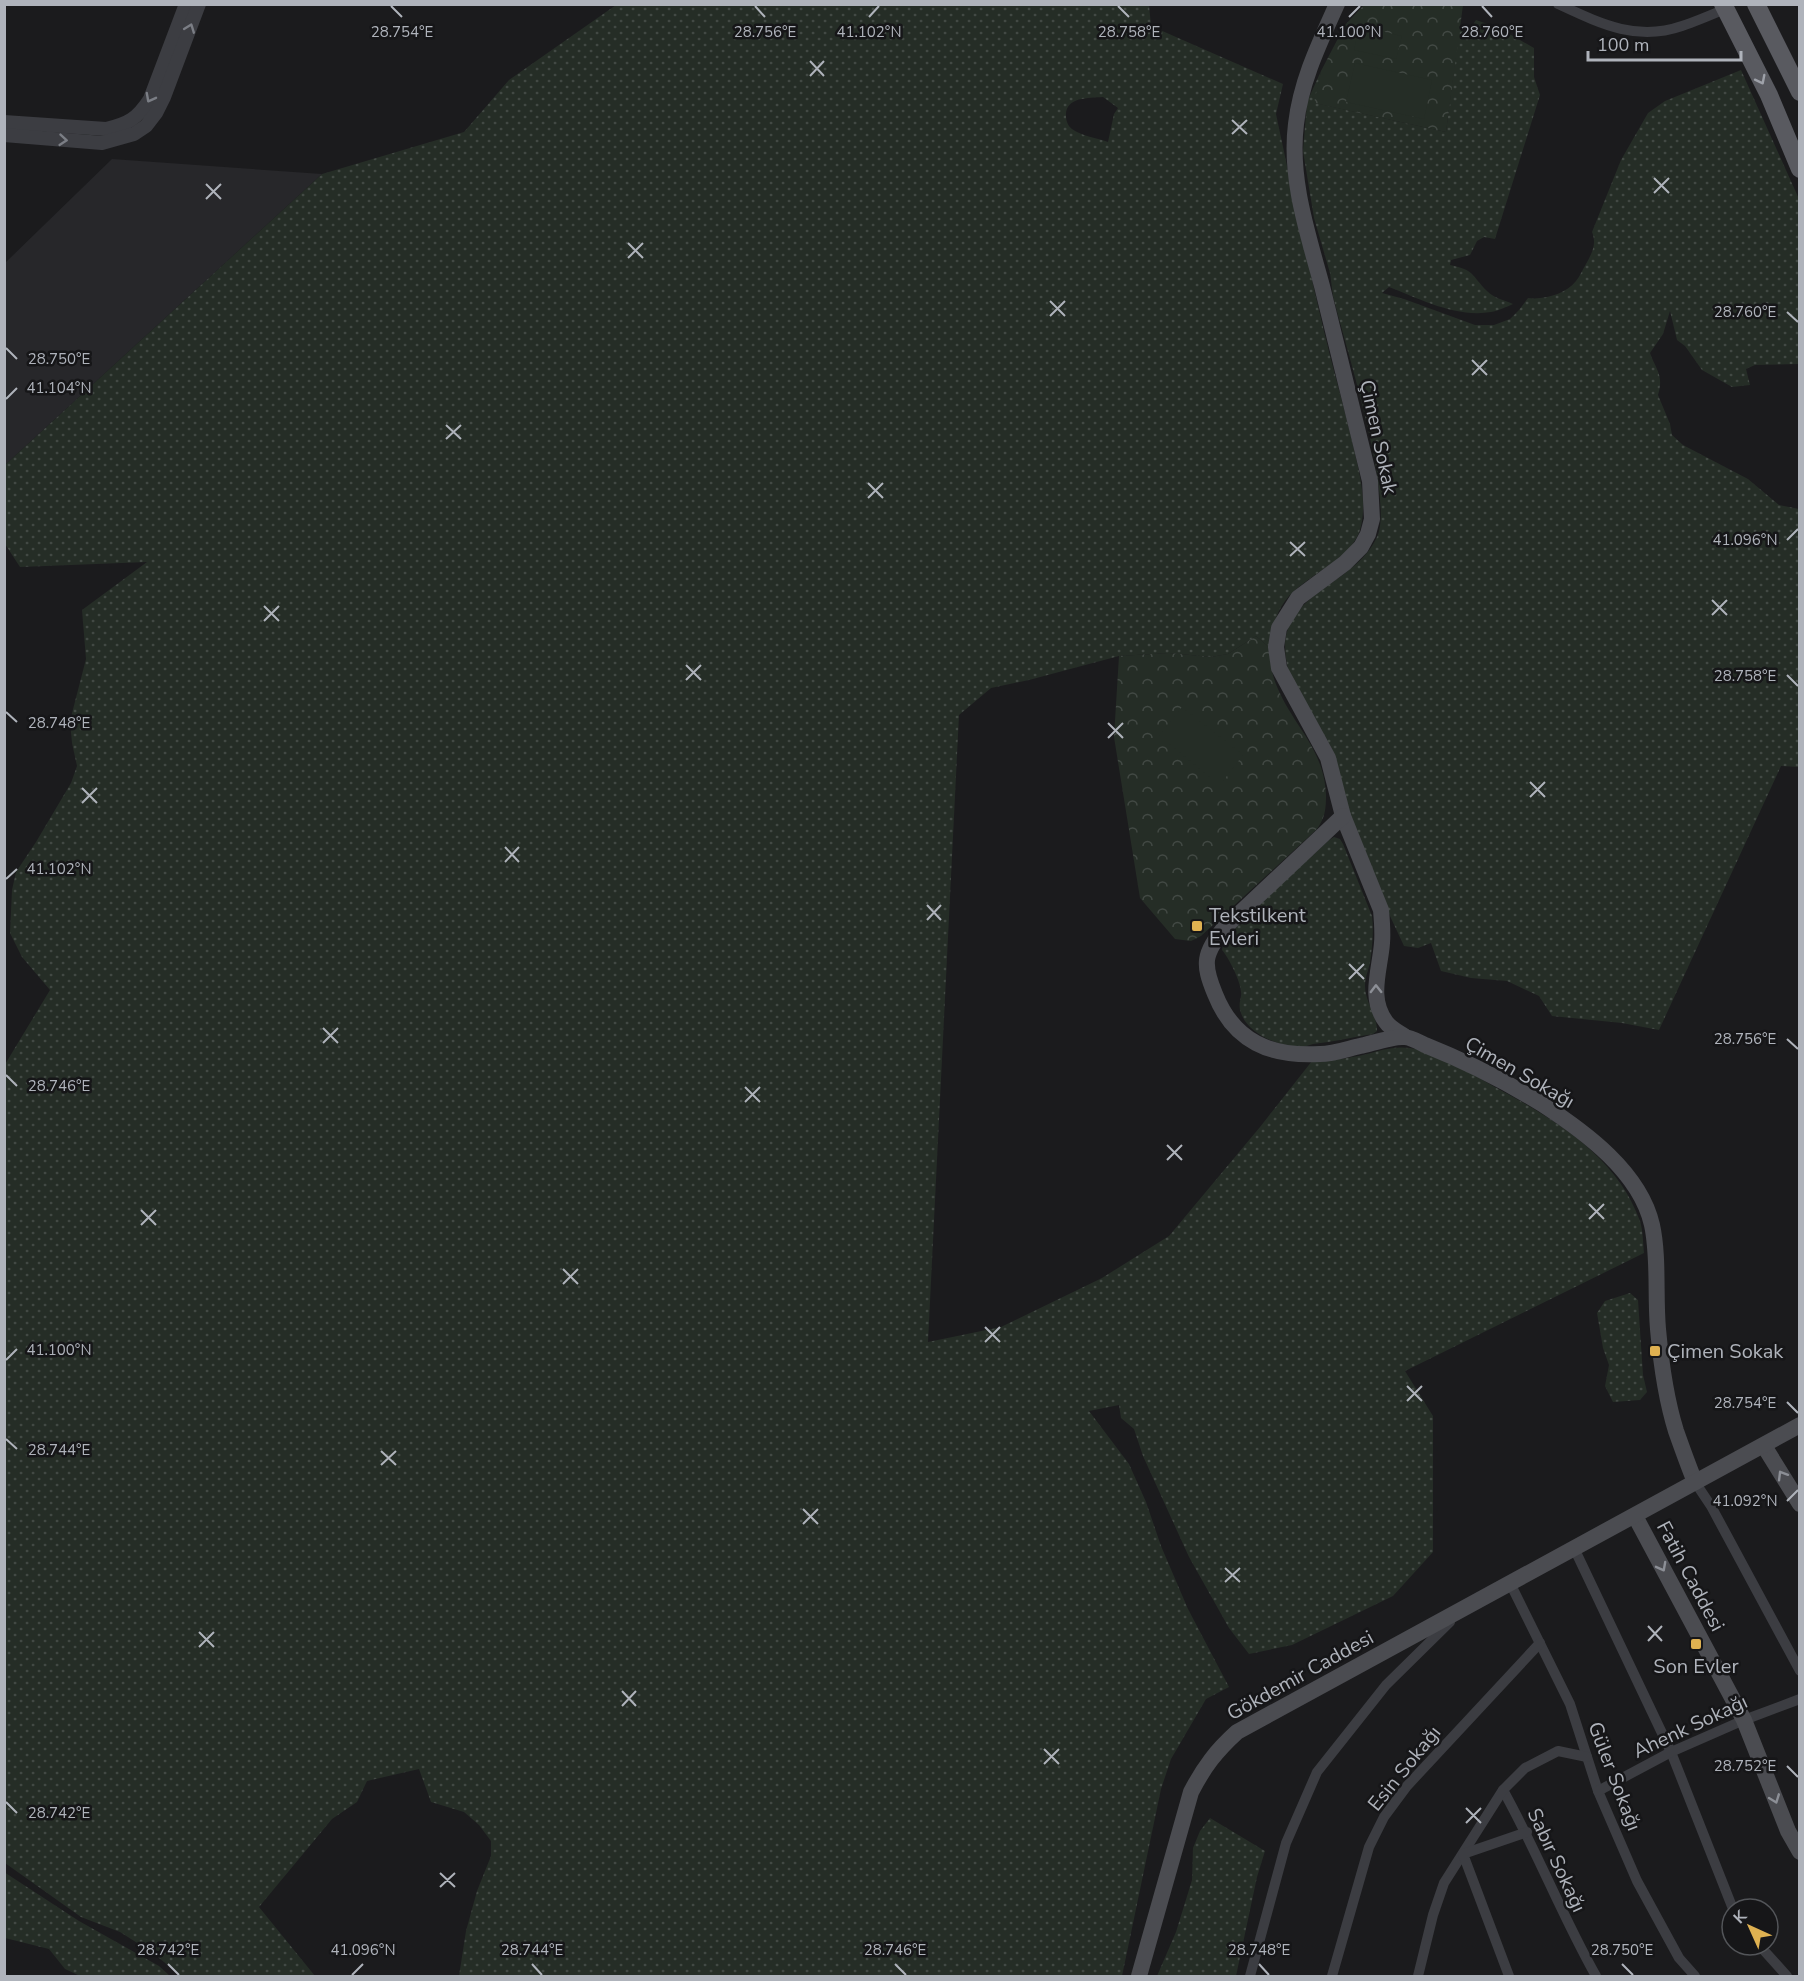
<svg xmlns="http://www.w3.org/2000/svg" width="1804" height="1981" font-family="'Nunito Sans',sans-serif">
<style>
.built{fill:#27272a}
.grass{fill:url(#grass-dots);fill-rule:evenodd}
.park{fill:url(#park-crowns)}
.pitch{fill:#252d26}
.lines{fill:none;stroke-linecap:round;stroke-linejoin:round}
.minor{stroke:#3c3d42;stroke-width:10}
.tertiary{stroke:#3c3d42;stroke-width:14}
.secondary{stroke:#4b4c51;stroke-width:16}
.primary{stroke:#595a60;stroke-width:18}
.oneway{stroke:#7b7e85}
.oneway2{stroke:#9ea1a9}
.oneway3{stroke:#8c8f96}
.ticks{fill:none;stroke:#afb3bb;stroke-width:2}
.poi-dot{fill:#dfb151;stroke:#161618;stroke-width:2}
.labels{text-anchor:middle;stroke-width:5;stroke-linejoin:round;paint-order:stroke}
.street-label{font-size:20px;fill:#afb3bb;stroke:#161618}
.poi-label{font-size:20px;fill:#afb3bb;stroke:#161618;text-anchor:start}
.ticks-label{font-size:15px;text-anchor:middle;fill:#afb3bb;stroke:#161618;stroke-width:5;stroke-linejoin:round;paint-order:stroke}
</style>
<defs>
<pattern id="grass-dots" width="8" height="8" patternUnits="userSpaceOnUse" patternTransform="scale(1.5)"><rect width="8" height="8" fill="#252d26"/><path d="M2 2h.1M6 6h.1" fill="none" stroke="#424944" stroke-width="1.8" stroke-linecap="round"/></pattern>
<pattern id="park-crowns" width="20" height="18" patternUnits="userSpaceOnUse" patternTransform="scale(1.5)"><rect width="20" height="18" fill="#252d26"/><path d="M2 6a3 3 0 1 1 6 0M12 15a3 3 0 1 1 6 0" fill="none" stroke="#424944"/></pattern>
</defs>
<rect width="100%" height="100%" fill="#1b1b1d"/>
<polygon class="built" points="112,159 322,174 5,465 5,263"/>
<g class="grass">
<path d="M616,5H1149L1151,26L1283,84L1276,114C1291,185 1306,256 1323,327C1332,366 1344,406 1353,445C1359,471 1367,500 1361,526C1354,560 1305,574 1285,601C1275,614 1271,633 1270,648L1256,636L1228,654L1211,657L1169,653L1119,656L1029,680L991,688L959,715L928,1342L1001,1327L1102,1278L1169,1236L1260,1127L1312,1061C1325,1060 1339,1060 1352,1057C1373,1054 1389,1045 1410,1048C1440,1053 1467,1071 1493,1086C1552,1118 1616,1154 1640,1221C1643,1231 1643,1243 1644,1253L1405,1371L1433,1416V1552L1393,1596L1292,1645L1249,1654L1229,1628L1189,1557L1143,1456L1134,1429L1121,1418L1119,1405L1089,1411L1129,1464L1146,1502L1161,1546L1188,1609L1229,1687L1206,1699L1171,1759L1161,1789L1122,1976H459L466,1931L477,1891L491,1856V1841L479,1825L464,1812L431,1802L419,1769L367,1781L357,1802L332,1819L259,1907L315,1976H181L153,1953L120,1932L81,1917L5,1863L4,1066L50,990L22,957L10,933L12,890L16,872L36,842L71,783L77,766L72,743L70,721L86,659L82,610L147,562L20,567L5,544V465L322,174L464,132L509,80ZM1103,97L1118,108L1114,114L1108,142C1097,138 1082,136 1072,129C1068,126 1066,121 1066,116C1065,97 1088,98 1103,97Z"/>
<path d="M1476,20L1499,28L1534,48V77L1540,95L1495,239L1484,237L1477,241L1470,255L1451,260L1450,265C1475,270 1471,275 1487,291C1494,298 1504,300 1513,304C1506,307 1498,311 1491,312C1456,318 1420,299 1389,287L1382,293L1404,299L1475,325H1494L1510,319L1519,310L1528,298C1544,300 1566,294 1576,281C1580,276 1583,269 1586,264C1592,253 1597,244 1592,232L1621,160L1648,113L1665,101L1741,70L1799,199V364L1755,365L1746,369L1750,385L1732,387L1702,370L1685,346L1677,340L1670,311L1663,334L1650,353C1656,370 1664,375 1658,395L1670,424L1672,435L1683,445L1748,479L1779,505L1799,509V767L1781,766L1659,1030L1622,1023L1552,1016L1539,996L1507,981L1471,978L1441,971L1431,943L1418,948L1404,946L1390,916L1371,867L1289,672C1266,593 1352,591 1377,537C1395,499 1344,342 1333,296L1330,273L1314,218L1303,151L1307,102L1321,71L1315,103L1446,132L1459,29L1472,26Z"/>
<path d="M1334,837L1340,839L1343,844L1372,916C1374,931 1372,948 1370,963C1368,971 1365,978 1365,986C1365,1002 1377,1015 1377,1031L1373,1034C1353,1037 1333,1042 1313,1044C1309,1045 1304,1047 1300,1047C1278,1046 1246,1034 1240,1010C1239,1004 1240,1002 1241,996C1243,985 1229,958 1222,950L1224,941L1232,930L1329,840Z"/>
<polygon points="1630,1293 1638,1300 1643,1375 1647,1392 1640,1400 1613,1402 1605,1386 1609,1365 1603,1348 1597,1313 1605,1301"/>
<polygon points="1210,1818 1265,1851 1257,1877 1236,1976 1157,1976 1176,1932 1192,1880 1193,1848 1200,1831"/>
<polygon points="4,1872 79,1921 159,1966 170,1976 80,1976 65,1969 49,1949 5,1938"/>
</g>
<g class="park">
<polygon points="1364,5 1463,5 1446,132 1314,103 1321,71 1345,25"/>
<path d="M1256,636L1270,648C1270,663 1272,676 1278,689C1295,728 1324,749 1326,795C1326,809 1325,819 1316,830L1201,936L1191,941L1175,939L1140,898L1114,737L1119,656L1169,653L1211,657L1228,654Z"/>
</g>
<g class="pitch">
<polygon points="1359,26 1402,36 1396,59 1354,50"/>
<polygon points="1355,63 1432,80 1424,119 1346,102"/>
<polygon points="1182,707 1243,755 1220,785 1159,736"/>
</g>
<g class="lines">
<g class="minor">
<path d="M1558,4C1599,23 1636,42 1682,26C1697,21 1711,15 1725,9"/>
<polyline points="1695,1482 1711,1506 1800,1671"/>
<polyline points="1574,1548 1671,1752 1733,1909"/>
<polyline points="1510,1583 1570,1704 1598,1791 1637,1881 1679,1958 1695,1976"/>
<path d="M1503,1790C1537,1851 1562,1916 1596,1976"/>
<polyline points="1598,1791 1671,1752 1744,1720 1800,1699"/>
<polyline points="1759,1945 1787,1976"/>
<polyline points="1250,1976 1286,1843 1317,1772 1386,1685 1450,1622"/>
<polyline points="1332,1976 1369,1847 1384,1817 1407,1786 1540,1643"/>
<polyline points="1418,1976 1433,1915 1444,1883 1503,1790 1525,1768 1558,1751 1587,1757"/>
<polyline points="1509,1976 1463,1854 1527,1832"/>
</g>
<g class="tertiary">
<path d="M4,122L106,129C128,124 137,119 150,99L186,4"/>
<polyline points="4,135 102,143 134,134 146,126 156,113 164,97 199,4"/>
</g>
<g class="secondary">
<path d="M1337,4C1319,44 1301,81 1296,124C1289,179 1308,234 1322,286C1338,351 1354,416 1370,481L1372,519L1368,534L1361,547L1345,563L1298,598L1279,628L1276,647L1279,668L1328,758L1343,816L1381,910C1382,921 1383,932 1382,943C1380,970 1368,998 1386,1022C1390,1028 1398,1032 1404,1036"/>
<path d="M1343,816L1224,928C1204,954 1202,963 1215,994C1234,1042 1271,1057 1320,1054C1333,1054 1347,1049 1360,1046C1370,1044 1394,1036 1404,1037C1410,1037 1419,1042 1425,1045C1465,1061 1505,1081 1542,1104C1585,1132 1640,1172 1652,1225C1659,1257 1655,1295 1658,1329C1661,1363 1666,1399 1676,1431C1682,1448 1688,1465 1695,1482"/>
<polyline points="1764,1446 1800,1504"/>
<polyline points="1635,1516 1744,1720 1788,1831 1800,1852"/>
<path d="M1139,1976L1191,1792C1204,1767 1216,1751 1237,1732L1800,1425"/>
</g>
<g class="primary">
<polyline points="1723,4 1769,95 1800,169"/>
<polyline points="1756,4 1800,92"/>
</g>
</g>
<defs><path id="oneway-chevron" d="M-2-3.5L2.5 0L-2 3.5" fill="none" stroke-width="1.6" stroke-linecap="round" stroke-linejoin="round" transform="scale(1.5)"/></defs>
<g class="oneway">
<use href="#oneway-chevron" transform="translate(190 28) rotate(-69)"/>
<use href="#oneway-chevron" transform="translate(150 98) rotate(118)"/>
<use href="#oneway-chevron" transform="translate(63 140) rotate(5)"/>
</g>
<use class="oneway2" href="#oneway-chevron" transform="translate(1761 80) rotate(63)"/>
<g class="oneway3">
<use href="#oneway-chevron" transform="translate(1376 989) rotate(-91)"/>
<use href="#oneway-chevron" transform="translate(1782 1475) rotate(-121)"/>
<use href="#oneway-chevron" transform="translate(1662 1567) rotate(62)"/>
<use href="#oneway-chevron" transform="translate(1775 1799) rotate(69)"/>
</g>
<path class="ticks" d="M391,6L402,17M755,6L765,17M1118,6L1129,17M1482,6L1492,17M869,17L879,6M1349,17L1360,6M810,61L824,76M810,76L824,61M1232,120L1247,134M1232,134L1247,120M1654,178L1669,193M206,184L221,199M1654,193L1669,178M206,199L221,184M628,243L643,258M628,258L643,243M1050,301L1065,316M1787,312L1798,322M1050,316L1065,301M6,348L17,359M1472,360L1487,375M1472,375L1487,360M6,399L17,388M446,425L461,439M446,439L461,425M868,483L883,498M868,498L883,483M1787,540L1798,529M1290,542L1305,556M1290,556L1305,542M1712,600L1727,615M264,606L279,621M1712,615L1727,600M264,621L279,606M686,665L701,680M1787,675L1798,686M686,680L701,665M6,712L17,722M1108,723L1123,738M1108,738L1123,723M1530,782L1545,797M82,788L97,803M1530,797L1545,782M82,803L97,788M505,847L519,862M505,862L519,847M6,879L17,869M927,905L941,920M927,920L941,905M1349,964L1364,979M1349,979L1364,964M323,1028L338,1043M1787,1039L1798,1049M323,1043L338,1028M6,1075L17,1086M745,1087L760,1102M745,1102L760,1087M1167,1145L1182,1160M1167,1160L1182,1145M1589,1204L1604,1219M141,1210L156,1225M1589,1219L1604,1204M141,1225L156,1210M563,1269L578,1284M563,1284L578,1269M985,1327L1000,1342M985,1342L1000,1327M6,1360L17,1349M1407,1386L1422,1401M1407,1401L1422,1386M1787,1402L1798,1413M6,1439L17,1449M381,1451L396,1465M381,1465L396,1451M1787,1501L1798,1490M803,1509L818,1524M803,1524L818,1509M1225,1568L1240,1582M1225,1582L1240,1568M1648,1626L1662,1641M199,1632L214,1647M1648,1641L1662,1626M199,1647L214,1632M622,1691L636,1706M622,1706L636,1691M1044,1749L1059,1764M1044,1764L1059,1749M1787,1766L1798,1777M6,1802L17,1813M1466,1808L1481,1823M1466,1823L1481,1808M440,1873L455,1887M440,1887L455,1873M168,1964L179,1975M532,1964L542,1975M895,1964L906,1975M1259,1964L1269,1975M1622,1964L1633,1975M352,1975L363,1964"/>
<g class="poi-dot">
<rect x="1191" y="920" width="12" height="12" rx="3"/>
<rect x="1649" y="1345" width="12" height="12" rx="3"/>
<rect x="1690" y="1638" width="12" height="12" rx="3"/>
</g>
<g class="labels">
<g class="street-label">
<text transform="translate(1379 437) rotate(78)" y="7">Çimen Sokak</text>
<text transform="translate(1520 1072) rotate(30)" y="7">Çimen Sokağı</text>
<text transform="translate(1691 1576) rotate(62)" y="7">Fatih Caddesi</text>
<text transform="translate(1300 1675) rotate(-29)" y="7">Gökdemir Caddesi</text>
<text transform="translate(1690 1726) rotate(-25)" y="7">Ahenk Sokağı</text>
<text transform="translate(1404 1768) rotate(-51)" y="7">Esin Sokağı</text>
<text transform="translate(1615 1776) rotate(69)" y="7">Güler Sokağı</text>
<text transform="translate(1557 1860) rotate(65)" y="7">Sabır Sokağı</text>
</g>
<g class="poi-label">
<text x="1209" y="922">Tekstilkent<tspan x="1209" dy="23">Evleri</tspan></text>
<text x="1667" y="1358">Çimen Sokak</text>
<text x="1696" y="1673" text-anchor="middle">Son Evler</text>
</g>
</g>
<g class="ticks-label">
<text x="402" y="37">28.754°E</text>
<text x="765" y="37">28.756°E</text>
<text x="869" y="37">41.102°N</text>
<text x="1129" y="37">28.758°E</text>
<text x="1349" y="37">41.100°N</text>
<text x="1492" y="37">28.760°E</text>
<text x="1745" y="317">28.760°E</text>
<text x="59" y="364">28.750°E</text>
<text x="59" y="393">41.104°N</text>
<text x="1745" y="545">41.096°N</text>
<text x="1745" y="681">28.758°E</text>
<text x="59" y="728">28.748°E</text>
<text x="59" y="874">41.102°N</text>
<text x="1745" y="1044">28.756°E</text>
<text x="59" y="1091">28.746°E</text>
<text x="59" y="1355">41.100°N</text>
<text x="1745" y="1408">28.754°E</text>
<text x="59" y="1455">28.744°E</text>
<text x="1745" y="1506">41.092°N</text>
<text x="1745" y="1771">28.752°E</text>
<text x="59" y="1818">28.742°E</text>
<text x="168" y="1955">28.742°E</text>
<text x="363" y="1955">41.096°N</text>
<text x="532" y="1955">28.744°E</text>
<text x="895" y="1955">28.746°E</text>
<text x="1259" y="1955">28.748°E</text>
<text x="1622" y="1955">28.750°E</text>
</g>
<rect width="1804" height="1981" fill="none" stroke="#afb3bb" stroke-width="12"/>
<g transform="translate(1750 1927) rotate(315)"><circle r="28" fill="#161618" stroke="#535559" stroke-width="1.5"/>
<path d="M0-4.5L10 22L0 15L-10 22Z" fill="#dfb151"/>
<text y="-9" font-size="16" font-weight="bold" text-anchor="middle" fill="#afb3bb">K</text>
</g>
<path d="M1588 51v9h153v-9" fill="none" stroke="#afb3bb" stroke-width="3"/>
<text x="1597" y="51" font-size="18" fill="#afb3bb" stroke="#161618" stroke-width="4.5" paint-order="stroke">100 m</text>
</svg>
